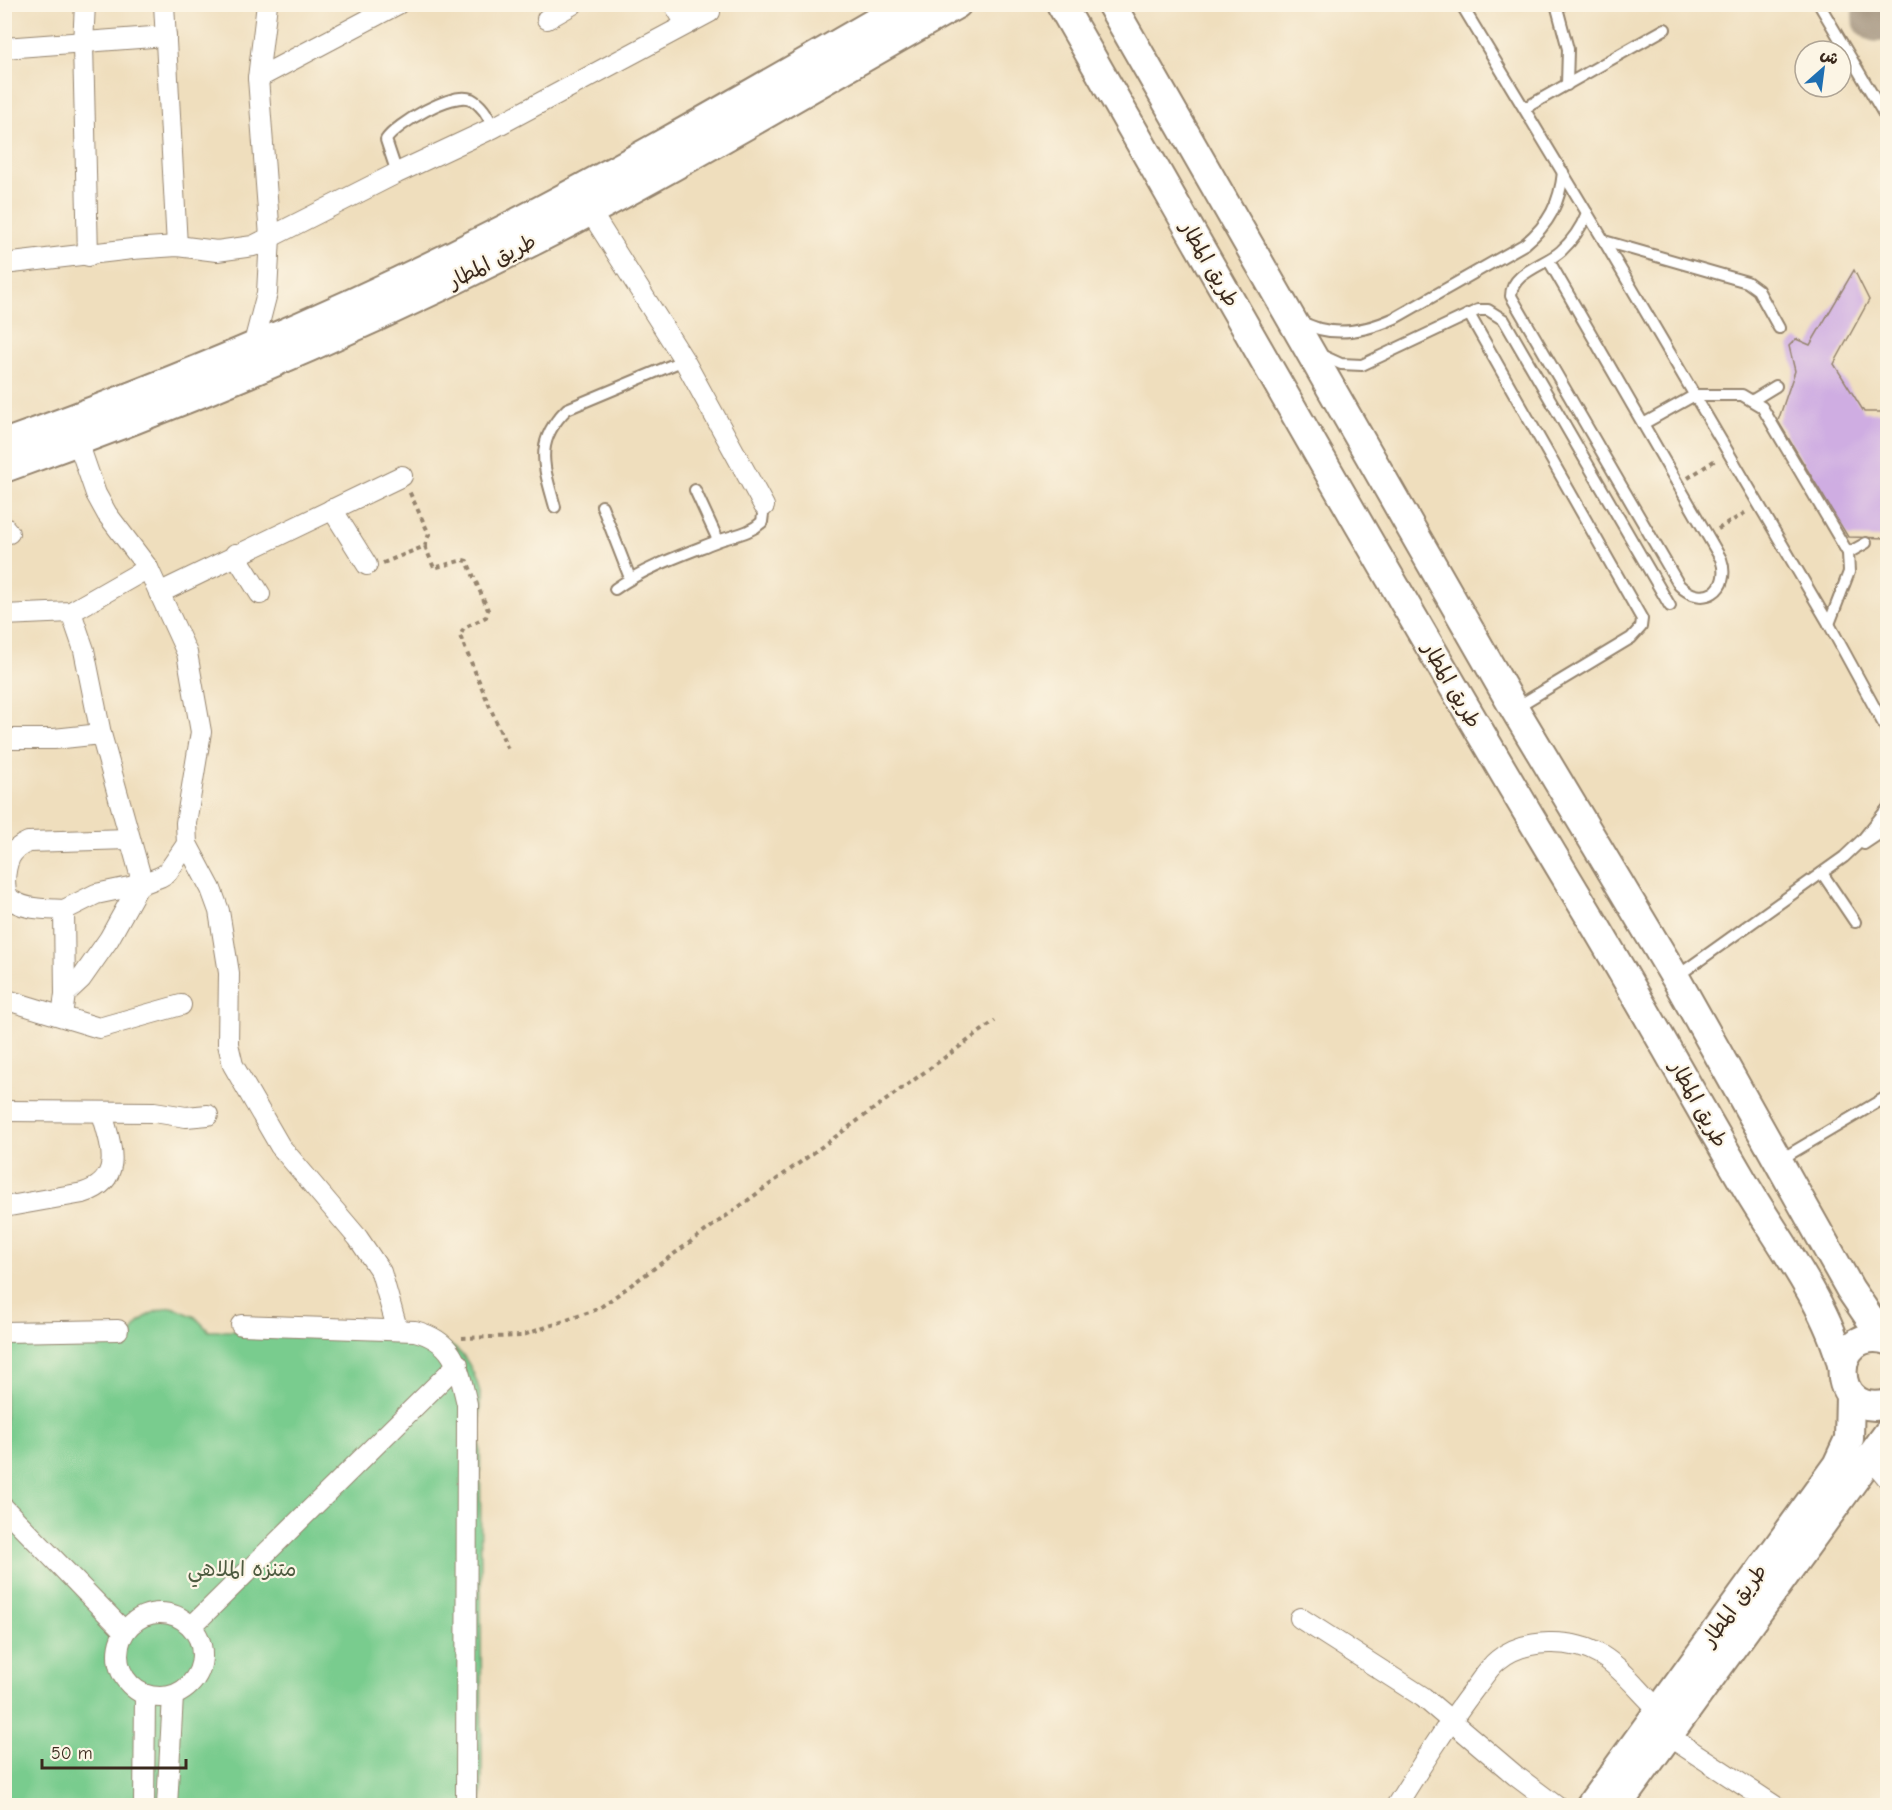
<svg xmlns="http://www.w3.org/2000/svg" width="1892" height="1810" font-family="'Comic Neue','Playpen Sans Arabic',sans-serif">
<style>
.green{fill:#79cc8e;stroke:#5a7b56;stroke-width:1.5}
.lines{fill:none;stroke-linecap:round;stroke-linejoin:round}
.taxiway{stroke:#95846e;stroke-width:52}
.building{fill:#cfade2}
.lane-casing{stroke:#95846e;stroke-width:14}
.street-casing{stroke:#95846e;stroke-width:22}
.secondary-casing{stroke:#95846e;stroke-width:32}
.path{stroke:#95846e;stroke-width:4;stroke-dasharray:4.5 4.5;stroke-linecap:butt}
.lane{stroke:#fff;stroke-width:10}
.street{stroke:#fff;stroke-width:20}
.secondary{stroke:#fff;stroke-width:28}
.labels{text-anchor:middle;stroke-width:4.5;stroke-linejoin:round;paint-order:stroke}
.street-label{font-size:21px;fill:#3b2a1e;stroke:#fcf5e5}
.park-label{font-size:21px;fill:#4e5b40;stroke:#fcf5e5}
</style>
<rect width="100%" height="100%" fill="#fcf5e5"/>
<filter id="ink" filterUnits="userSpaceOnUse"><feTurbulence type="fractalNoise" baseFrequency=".0167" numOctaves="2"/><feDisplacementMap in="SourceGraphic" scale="12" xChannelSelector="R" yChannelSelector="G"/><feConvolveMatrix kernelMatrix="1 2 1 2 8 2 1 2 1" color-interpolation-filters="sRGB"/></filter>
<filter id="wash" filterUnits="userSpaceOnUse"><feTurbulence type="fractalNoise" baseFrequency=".008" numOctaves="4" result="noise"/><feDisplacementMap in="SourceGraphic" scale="24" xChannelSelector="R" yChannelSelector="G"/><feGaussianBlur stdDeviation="1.35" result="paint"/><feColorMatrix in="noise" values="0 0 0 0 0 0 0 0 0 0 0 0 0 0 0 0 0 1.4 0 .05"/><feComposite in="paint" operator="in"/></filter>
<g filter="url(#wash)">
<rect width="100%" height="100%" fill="#efdebd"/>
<path class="green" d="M172,1307L195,1317L209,1331H426C459,1349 469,1354 480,1392L482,1805L5,1806V1332L132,1333C141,1316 153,1311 172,1307Z"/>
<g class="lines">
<polyline class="taxiway" points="1878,16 1888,11"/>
</g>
<g id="blocks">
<polygon class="building" points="1854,270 1869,300 1834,364 1864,412 1881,412 1888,423 1888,538 1848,537 1778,421 1795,371 1789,346 1796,339 1810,345"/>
</g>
</g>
<g filter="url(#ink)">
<use href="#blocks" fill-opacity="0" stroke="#95846e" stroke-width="1.5"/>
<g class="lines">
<defs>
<g id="lane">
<polyline points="1461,4 1604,241 1829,624 1888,732"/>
<polyline points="1556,4 1568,49 1567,85"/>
<polyline points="1819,4 1888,121"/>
<polyline points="1525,108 1665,29"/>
<path d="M397,173L386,140C396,124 453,91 471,99C482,105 489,117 493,128"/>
<polyline points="1604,241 1747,282 1758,290 1779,328"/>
<path d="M1549,261L1721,559C1732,590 1703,609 1679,585L1511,296C1511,272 1546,265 1561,251C1573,240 1581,228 1587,213"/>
<polyline points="1469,314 1642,619 1641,627 1631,638 1515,708"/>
<polyline points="1888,319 1888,343"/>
<path d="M1299,320C1329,339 1364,332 1395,318L1525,244C1549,224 1560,203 1563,172"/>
<polyline points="1319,354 1341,364 1362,365 1478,310 1488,310 1504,320 1670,606"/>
<polyline points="1753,400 1776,386"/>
<polyline points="1643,424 1695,395 1742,395 1762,407 1848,553 1849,572 1829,624"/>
<polyline points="695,490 718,540"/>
<polyline points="602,506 630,578"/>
<path d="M555,507C544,467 533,442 567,409L684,360"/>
<polyline points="1848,553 1866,543"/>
<path d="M615,589C644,568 682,555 715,542C732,535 748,535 762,522L764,506"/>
<polyline points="1864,844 1888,828"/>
<polyline points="1822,873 1855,922"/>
<polyline points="1676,977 1844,857 1863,839 1888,808"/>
<polyline points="1778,1161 1888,1096"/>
</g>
<g id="street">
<polyline points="85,4 83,44 88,256"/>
<polyline points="164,4 177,246"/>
<polyline points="674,4 686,24"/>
<polyline points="547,19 573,4"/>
<polyline points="4,48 166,36"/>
<polyline points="258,78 398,4"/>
<polyline points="590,211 684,360 764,506"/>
<polyline points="4,264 132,249 177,246 217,251 253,246 397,173 493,128 710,12"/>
<polyline points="253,347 267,293 270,237 258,78 267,4"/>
<polyline points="78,442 96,494 107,514 148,568 187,653 201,732 186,823 187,844 211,889 219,911 229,973 228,1044 233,1065 280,1146 358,1238 381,1272 397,1328"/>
<polyline points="332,509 367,565"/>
<polyline points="4,527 9,533"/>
<polyline points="235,554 260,594"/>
<polyline points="159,593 402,476"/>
<polyline points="4,615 71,612 148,568"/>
<polyline points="4,739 54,739 101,734"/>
<path d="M64,910C47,909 28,910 13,901C1,895 5,868 10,857C14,850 21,845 28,842L129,839"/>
<polyline points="65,994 64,910 96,894 139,885 160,877 167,873 187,844"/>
<polyline points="4,999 99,1028 181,1005"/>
<polyline points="62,1016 65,994 81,979 109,939 139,885 140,874 101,734 84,650 71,612"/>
<polyline points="4,1111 154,1112 186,1117 208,1115"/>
<path d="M4,1207L83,1193C125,1180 111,1145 102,1113"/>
<path d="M241,1325L415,1331C456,1342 458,1367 467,1404L466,1806"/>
<polyline points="4,1332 118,1330"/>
<polyline points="1871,1458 1888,1479"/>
<polyline points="4,1508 124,1631"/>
<circle cx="160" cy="1655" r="42"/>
<polyline points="1300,1618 1423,1697 1516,1776 1556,1806"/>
<polyline points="192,1626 458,1364"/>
<polyline points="1667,1735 1775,1806"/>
<polyline points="144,1806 145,1695"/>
<polyline points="167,1806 173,1696"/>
<path d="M1396,1806C1421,1766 1446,1726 1475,1688C1482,1679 1489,1667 1498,1660C1524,1638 1573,1638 1602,1656C1623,1669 1640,1692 1658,1709"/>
</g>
<g id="secondary">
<path d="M1061,4C1231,301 1399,599 1575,892C1634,989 1688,1088 1745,1185C1778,1241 1826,1302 1842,1365"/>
<polyline points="1111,4 1514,708 1675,977 1850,1289 1869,1317 1888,1337"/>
<path d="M4,444C173,383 337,315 497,233C636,162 771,82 907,4"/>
<path d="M4,468C176,407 342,337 505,255C659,179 807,89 957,4"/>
<path d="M1888,1340C1828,1323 1827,1420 1888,1404"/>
<polyline points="1590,1806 1837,1465 1849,1439 1850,1395"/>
<polyline points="1617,1806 1888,1433"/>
</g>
</defs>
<use href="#lane" class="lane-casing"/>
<use href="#street" class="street-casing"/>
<use href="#secondary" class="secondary-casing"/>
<g class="path">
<polyline points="1688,478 1717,459"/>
<polyline points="1718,529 1748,511"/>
<polyline points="425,546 434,568 463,560 467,561 488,610 486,617 464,628 460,636 509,752"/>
<polyline points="383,563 425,546 429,534 409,491"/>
<polyline points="462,1338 521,1336 598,1309 995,1021"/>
</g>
<use href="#lane" class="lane"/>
<use href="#street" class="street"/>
<use href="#secondary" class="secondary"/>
</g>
</g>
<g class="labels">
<g class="street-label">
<text transform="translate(492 261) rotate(-27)" y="7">طريق المطار</text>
<text transform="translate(1210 264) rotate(60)" y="7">طريق المطار</text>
<text transform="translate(1452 685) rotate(60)" y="7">طريق المطار</text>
<text transform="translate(1699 1104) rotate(61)" y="7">طريق المطار</text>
<text transform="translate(1734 1605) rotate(-54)" y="7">طريق المطار</text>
</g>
<g class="park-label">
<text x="242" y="1576">متنزه الملاهي</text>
</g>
</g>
<rect width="1892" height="1810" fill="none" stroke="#fcf5e5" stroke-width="24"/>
<g transform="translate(1823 69) rotate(28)"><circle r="28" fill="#fcf5e5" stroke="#afa495" stroke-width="1.5"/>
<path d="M0-4.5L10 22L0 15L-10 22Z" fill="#1f6fb2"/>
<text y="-9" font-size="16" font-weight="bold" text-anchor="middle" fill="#3b2a1e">ش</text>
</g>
<path d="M42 1759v9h144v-9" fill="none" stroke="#3b2a1e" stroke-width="3"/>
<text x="51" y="1759" font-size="18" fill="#3b2a1e" stroke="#fcf5e5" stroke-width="4.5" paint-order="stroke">50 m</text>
</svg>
